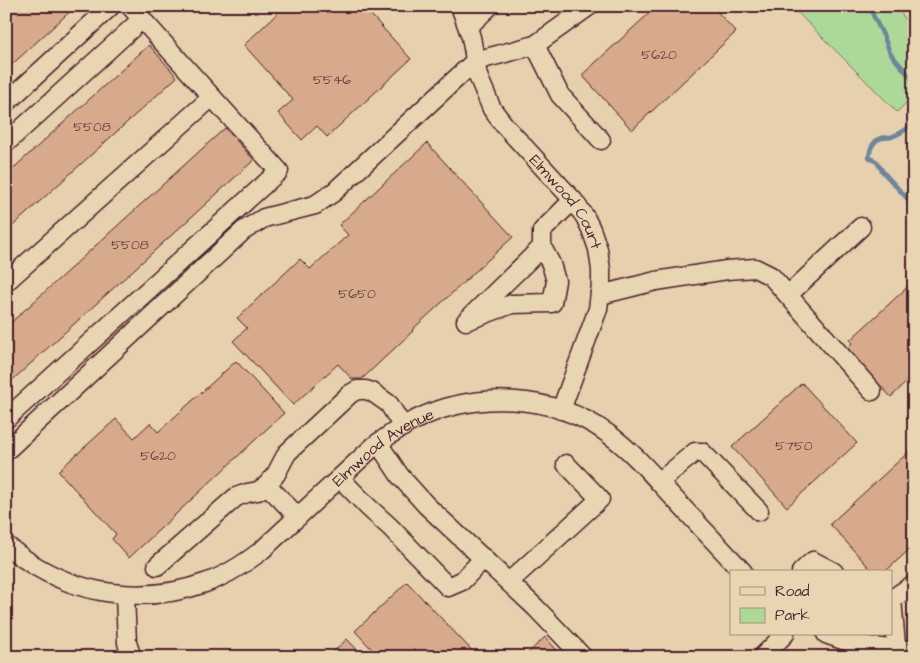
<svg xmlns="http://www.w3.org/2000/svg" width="920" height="663" font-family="'Architects Daughter',sans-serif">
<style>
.green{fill:#acd998;stroke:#7b7c62}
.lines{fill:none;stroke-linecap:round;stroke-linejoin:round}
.stream{stroke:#6e859c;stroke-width:4.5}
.building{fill:#d6aa8a;stroke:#4a1f2b}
.minor-casing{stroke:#4a1f2b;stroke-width:21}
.minor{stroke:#e8d6b3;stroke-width:18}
.labels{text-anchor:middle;stroke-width:4.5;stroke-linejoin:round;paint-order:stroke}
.number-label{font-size:14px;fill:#6d4243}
.street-label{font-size:16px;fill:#4a1f2b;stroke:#e8d6b3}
</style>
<rect width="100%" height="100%" fill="#e7d0ad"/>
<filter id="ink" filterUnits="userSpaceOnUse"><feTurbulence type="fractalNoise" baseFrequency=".02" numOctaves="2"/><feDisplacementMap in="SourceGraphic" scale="10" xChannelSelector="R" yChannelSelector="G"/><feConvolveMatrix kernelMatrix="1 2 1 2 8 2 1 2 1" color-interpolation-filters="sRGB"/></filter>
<g filter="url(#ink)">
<polygon class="green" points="791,6 900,6 900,12 914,31 914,95 897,112"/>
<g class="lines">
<g class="stream">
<polyline points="873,6 873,15 884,37 890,53 911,78 914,89"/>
<path d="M914,106L909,127C904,131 897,135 891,137C888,138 885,137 882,138C873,140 870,149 869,157L877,162L883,172L914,206"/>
</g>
</g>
<g class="building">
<polygon points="13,6 76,6 6,70 6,12"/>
<polygon points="285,6 363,6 411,59 327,137 317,126 302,140 278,113 293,100 244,45"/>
<polygon points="657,6 712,6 736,32 632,130 582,75"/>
<polygon points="149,45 177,77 6,232 6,175"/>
<polygon points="225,128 254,160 6,386 6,327"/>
<polygon points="427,143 513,237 412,330 413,331 362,379 352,379 338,364 293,405 233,341 247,328 237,318 300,259 310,269 348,235 339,225"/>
<polygon points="914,281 914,375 891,397 846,349 852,343 850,340"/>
<polygon points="236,361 284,413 129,558 112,539 116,534 58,471 116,419 134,438 150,423 158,432"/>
<polygon points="802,383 857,443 787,507 732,447"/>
<polygon points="914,447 914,545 885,572 873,572 830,524"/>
<polygon points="407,582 478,657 379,657 355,631"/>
<polygon points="545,637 563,657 524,657"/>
<polygon points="347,639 364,657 328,657"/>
</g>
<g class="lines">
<defs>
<g id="minor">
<path id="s1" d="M460,6L471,37L478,76L492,109L505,126L573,200L585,217L591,229L598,249L601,270V284L598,309L561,410"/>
<polyline points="468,27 490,6"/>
<polyline points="535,45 560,95 601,140"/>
<polyline points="6,103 111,6"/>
<polyline points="6,143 142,19"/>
<polyline points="542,247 551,264 556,281 552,303 512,304 466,321 542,247 542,231 573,200"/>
<polyline points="6,282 212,97 130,6"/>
<polyline points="600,295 656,281 727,270 755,268 771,276 872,391"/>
<polyline points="788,295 861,227"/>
<polyline points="6,419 279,171 212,97"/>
<polyline points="378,443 400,476 426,505 535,607 583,657"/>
<polyline points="6,451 243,231 264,218 315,205 334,192 475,61 535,45 588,7"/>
<polyline points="340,478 368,507 390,527 448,587 462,581 484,558"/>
<polyline points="659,482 695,452 702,452 759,511"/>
<polyline points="267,485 298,517"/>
<path id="s2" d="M6,545C16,553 26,561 37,567C88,597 149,603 205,583C226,576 244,564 261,551L374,446C387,437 400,427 415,420C475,390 553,394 607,433C631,450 650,472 670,494C694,520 719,546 743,572"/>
<polyline points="157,566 236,497 247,493 258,491 267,485 276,474 287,453 350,394 357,390 366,390 372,392 389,404 403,427"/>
<polyline points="801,572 813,561 834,572"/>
<polyline points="509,582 600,499 566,464"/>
<polyline points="125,595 127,643 132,657"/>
<polyline points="891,599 892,599 897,657"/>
<polyline points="892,599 914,584"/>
<polyline points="826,634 854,644 896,650 914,650"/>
<polyline points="762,657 785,634"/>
</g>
</defs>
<use href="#minor" class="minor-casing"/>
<use href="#minor" class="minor"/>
</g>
</g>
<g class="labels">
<g class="number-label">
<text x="659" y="59">5620</text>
<text x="332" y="84">5546</text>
<text x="92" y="131">5508</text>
<text x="130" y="249">5508</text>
<text x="357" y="298">5650</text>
<text x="794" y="450">5750</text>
<text x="158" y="460">5620</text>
</g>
<g class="street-label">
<text dy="6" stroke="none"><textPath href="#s1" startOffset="228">Elmwood Court</textPath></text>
<text dy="6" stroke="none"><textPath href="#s2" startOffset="438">Elmwood Avenue</textPath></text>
</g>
</g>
<rect width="920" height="663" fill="none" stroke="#e8d6b3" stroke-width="25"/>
<rect x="12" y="12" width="895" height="638" fill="none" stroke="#4a1f2b" stroke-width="2" filter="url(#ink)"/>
<rect x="730" y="570" width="162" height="65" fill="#e8d6b3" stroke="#a98d7d"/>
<rect x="740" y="587" width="25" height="8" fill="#e8d6b3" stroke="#a98d7d"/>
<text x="775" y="596" font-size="15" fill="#4a1f2b">Road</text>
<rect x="740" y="608" width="25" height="15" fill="#acd998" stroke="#a98d7d"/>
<text x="775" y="620" font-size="15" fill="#4a1f2b">Park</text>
</svg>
